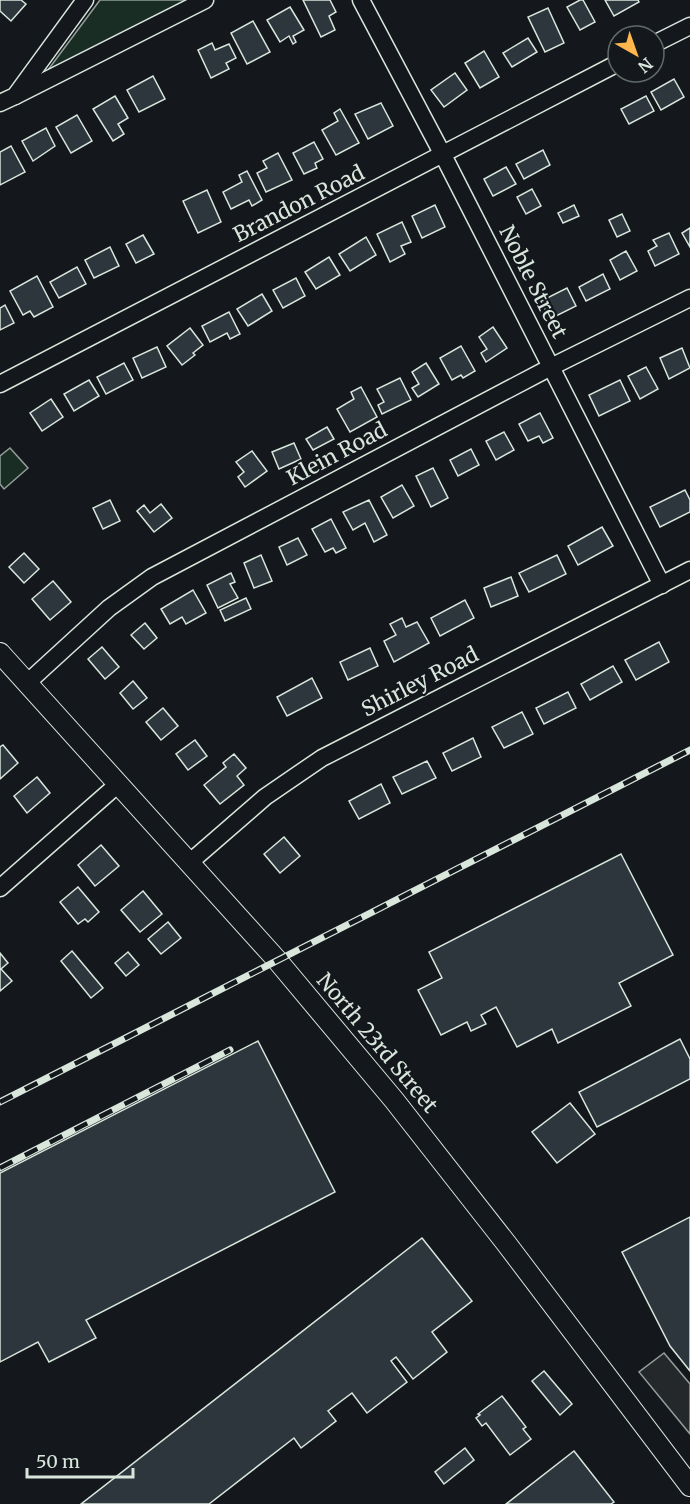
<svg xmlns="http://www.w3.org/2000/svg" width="690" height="1504" font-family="Merriweather,serif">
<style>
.green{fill:#1a2d24;stroke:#939e99;stroke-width:1.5}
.parking{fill:#24282b;stroke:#939e99;stroke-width:1.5}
.building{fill:#2c363c;stroke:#d8e6dc;stroke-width:1.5}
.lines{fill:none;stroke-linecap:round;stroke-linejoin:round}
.minor-casing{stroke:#d8e6dc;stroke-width:19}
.major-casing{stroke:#d8e6dc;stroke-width:22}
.minor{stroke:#14181c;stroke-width:16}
.major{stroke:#14181c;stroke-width:20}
.rail-casing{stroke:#d8e6dc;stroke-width:7}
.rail{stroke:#14181c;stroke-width:4.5;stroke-dasharray:14;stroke-linecap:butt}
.labels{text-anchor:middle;stroke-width:4.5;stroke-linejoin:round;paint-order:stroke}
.street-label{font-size:21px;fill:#d8e6dc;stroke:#14181c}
</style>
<rect width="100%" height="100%" fill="#14181c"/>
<g class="green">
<polygon points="100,0 189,0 45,74"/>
<polygon points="10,448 28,468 4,489 0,484 0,456"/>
</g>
<polygon class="parking" points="664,1353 690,1384 690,1434 639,1372"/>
<g class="building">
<polygon points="0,0 21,0 26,4 11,21 0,11"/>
<polygon points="303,0 330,0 336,12 329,16 335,30 321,37"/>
<polygon points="580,0 583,0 595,22 580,30 567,7"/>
<polygon points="605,0 638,0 639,2 614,16"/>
<polygon points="290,7 304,30 293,36 296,42 293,44 289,36 280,42 267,20"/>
<polygon points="548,8 564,43 545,52 528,17"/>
<polygon points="253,21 270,52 247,64 231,33"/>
<polygon points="528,38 537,52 512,67 503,53"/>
<polygon points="212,43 215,50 229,44 236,58 226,63 229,69 211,78 198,50"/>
<polygon points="484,51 499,77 480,88 465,63"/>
<polygon points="455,73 467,90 444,107 431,90"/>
<polygon points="153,76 165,99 139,112 127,90"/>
<polygon points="674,79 684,97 661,110 651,92"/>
<polygon points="115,96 128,118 118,124 124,134 113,141 93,109"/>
<polygon points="646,96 654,111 629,124 621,109"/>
<polygon points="381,103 393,126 368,139 355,114"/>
<polygon points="340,109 359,143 336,155 322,130 338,121 334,113"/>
<polygon points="77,115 92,141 71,153 56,127"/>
<polygon points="46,128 55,146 33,161 22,141"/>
<polygon points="314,142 323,159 315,163 317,168 304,174 293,153"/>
<polygon points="11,146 25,172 0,185 0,152"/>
<polygon points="543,150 550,165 524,179 516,164"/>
<polygon points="278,153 292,180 266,192 257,173 267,168 263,161"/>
<polygon points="506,167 516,184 493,196 484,179"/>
<polygon points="247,171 262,200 252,206 249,200 231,209 223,192 242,182 239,175"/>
<polygon points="532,189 541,206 526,214 517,197"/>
<polygon points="207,190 221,222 198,233 183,201"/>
<polygon points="435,205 445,227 422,238 412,216"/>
<polygon points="574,205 579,216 563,223 558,213"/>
<polygon points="622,214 630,231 617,237 609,220"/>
<polygon points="402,222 411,242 401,246 405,254 390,262 377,234"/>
<polygon points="690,228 690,247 682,233"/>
<polygon points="669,233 679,254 655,266 648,251 657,246 653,240"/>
<polygon points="143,235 154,254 136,263 126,244"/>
<polygon points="366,237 376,255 350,271 339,254"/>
<polygon points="110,247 119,266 94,278 85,260"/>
<polygon points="626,251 637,271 620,280 610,260"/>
<polygon points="329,257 340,275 316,289 305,272"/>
<polygon points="77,267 86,284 59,298 50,282"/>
<polygon points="603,274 610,289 586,301 579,287"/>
<polygon points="37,276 53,307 34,317 30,311 23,315 10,291"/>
<polygon points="296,278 305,296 283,308 273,290"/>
<polygon points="567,288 576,306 550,319 541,301"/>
<polygon points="262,294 272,311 248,326 237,309"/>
<polygon points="5,305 14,323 0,330 0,308"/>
<polygon points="229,312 240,334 230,339 227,333 210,342 202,326"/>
<polygon points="493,327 507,348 486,362 481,353 487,349 479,337"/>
<polygon points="190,328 203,345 193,353 195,355 182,365 167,346"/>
<polygon points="461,346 475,371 463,378 461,375 452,380 440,358"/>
<polygon points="157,347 166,367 142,378 133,358"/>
<polygon points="682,348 690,368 669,379 660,358"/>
<polygon points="124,363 133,380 106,394 97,377"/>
<polygon points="426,363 439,384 418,397 412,388 419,384 412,372"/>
<polygon points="646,367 658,389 640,399 628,376"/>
<polygon points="400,378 411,400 382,414 378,405 384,402 377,389"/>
<polygon points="89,380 99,396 74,411 64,394"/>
<polygon points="620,380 630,401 599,416 589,395"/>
<polygon points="361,387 377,417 350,432 337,409 354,399 351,392"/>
<polygon points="51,399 63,417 42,431 30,413"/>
<polygon points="540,413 553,438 543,443 539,436 528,441 519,424"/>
<polygon points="327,427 334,439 313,450 306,439"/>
<polygon points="504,432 514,450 496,460 486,441"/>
<polygon points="294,443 301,459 279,469 272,452"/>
<polygon points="471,449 479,465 458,476 450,460"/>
<polygon points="252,451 267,471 245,487 238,477 244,472 236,462"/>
<polygon points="433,468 448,498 431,507 416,476"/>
<polygon points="402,485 414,506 393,518 381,497"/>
<polygon points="685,490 690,500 690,512 660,527 650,507"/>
<polygon points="110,500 120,521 103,529 93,508"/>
<polygon points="369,500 387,535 374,542 365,523 353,530 343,512"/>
<polygon points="161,504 172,518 154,532 137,511 144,505 150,513"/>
<polygon points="331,519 346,548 336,553 333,548 325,552 312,529"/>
<polygon points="602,527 613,546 578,565 568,546"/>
<polygon points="298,538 307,555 287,565 279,547"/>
<polygon points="24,553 39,569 24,583 9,567"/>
<polygon points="261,555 272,581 254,588 244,563"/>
<polygon points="557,555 566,574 529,592 519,573"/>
<polygon points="231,573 235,582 230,584 238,598 218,608 207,585"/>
<polygon points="511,577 518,596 491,607 484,588"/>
<polygon points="53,581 71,602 50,620 32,599"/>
<polygon points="193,590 206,613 186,624 182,617 170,624 161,609"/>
<polygon points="246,598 251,609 225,621 220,610"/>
<polygon points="465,600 474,618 440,636 431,618"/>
<polygon points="402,618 406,627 417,622 429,643 394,662 384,641 396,635 390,624"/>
<polygon points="145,623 157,638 144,649 131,635"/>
<polygon points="659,642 669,662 636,680 625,660"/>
<polygon points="102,647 119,667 105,679 88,659"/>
<polygon points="370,648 378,666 348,680 340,662"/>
<polygon points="613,666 622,682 590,700 581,684"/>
<polygon points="312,678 322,698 287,716 277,697"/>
<polygon points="133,681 147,698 133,709 120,693"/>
<polygon points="568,692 576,708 544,724 536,708"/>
<polygon points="163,708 178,726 161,740 146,722"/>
<polygon points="522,712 533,734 504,748 492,727"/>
<polygon points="473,738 481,757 452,771 443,753"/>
<polygon points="195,740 207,756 188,770 176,754"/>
<polygon points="3,745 18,763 0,779 0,747"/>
<polygon points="234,754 246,768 237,776 244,785 220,804 204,785 226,767 223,763"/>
<polygon points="427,761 436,778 402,794 393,777"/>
<polygon points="37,777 50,793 27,813 14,796"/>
<polygon points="381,784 390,803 359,819 349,801"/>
<polygon points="284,837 300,856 280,873 264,854"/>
<polygon points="101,845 119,866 95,886 78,865"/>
<polygon points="621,854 673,955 619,983 631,1006 558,1043 552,1029 517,1047 496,1007 481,1015 486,1024 471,1031 467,1022 441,1035 418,990 442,978 429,952"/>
<polygon points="78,887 99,912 88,922 85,919 78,924 60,902"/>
<polygon points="143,891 162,914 140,932 121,910"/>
<polygon points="168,922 181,938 161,954 148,939"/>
<polygon points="72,951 103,988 91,998 61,961"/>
<polygon points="128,952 139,965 126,976 115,963"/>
<polygon points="0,953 8,963 1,969 12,981 0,991"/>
<polygon points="680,1039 690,1059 690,1079 597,1127 579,1092"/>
<polygon points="258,1041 335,1192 86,1320 96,1338 49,1362 38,1342 0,1362 0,1173"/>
<polygon points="570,1103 595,1134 557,1163 532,1132"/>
<polygon points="690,1217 690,1371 670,1346 622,1252"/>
<polygon points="422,1238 472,1301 432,1332 447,1352 413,1379 396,1357 391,1361 407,1382 367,1413 352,1393 328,1411 336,1421 301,1448 294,1438 209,1504 81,1504"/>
<polygon points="544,1371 572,1404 560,1415 532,1381"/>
<polygon points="502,1396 526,1427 523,1429 531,1439 510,1455 486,1423 482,1426 476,1418 480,1415 478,1414"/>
<polygon points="465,1448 474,1460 444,1484 435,1472"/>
<polygon points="574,1451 614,1502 611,1504 506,1504"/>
</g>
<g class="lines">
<defs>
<g id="minor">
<polyline points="361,0 443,155 662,585"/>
<polyline points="654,44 690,26"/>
<polyline points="15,96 205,0"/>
<polyline points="0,103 15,96 85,0"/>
<polyline points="0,384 618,63"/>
<polyline points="27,683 109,608 152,577 551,367 690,298"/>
<polyline points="189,863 265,797 322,758 690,570"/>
<polyline points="0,888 117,785"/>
</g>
<polyline id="major" points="0,653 277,960 394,1100 506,1243 690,1486"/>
</defs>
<use href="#minor" class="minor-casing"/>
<use href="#major" class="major-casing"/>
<use href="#minor" class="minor"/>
<use href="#major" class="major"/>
<defs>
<g id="rail">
<polyline points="0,1102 690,750"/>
<polyline points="0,1168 230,1050"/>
</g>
</defs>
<use href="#rail" class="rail-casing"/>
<use href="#rail" class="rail"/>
</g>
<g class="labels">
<g class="street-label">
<text transform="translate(299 204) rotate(-27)" y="7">Brandon Road</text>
<text transform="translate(533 282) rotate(63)" y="7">Noble Street</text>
<text transform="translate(337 454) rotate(-28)" y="7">Klein Road</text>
<text transform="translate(420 682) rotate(-27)" y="7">Shirley Road</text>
<text transform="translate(377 1043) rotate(50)" y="7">North 23rd Street</text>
</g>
</g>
<g transform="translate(636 54) rotate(140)"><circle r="28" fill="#14181c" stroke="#626a69" stroke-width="1.5"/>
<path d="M0-4.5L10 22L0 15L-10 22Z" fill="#ffb74d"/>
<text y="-9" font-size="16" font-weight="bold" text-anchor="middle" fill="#d8e6dc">N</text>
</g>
<path d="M27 1468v9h106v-9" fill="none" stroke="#d8e6dc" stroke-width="3"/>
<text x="36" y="1468" font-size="18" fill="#d8e6dc" stroke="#14181c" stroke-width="4.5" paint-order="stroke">50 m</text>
</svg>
